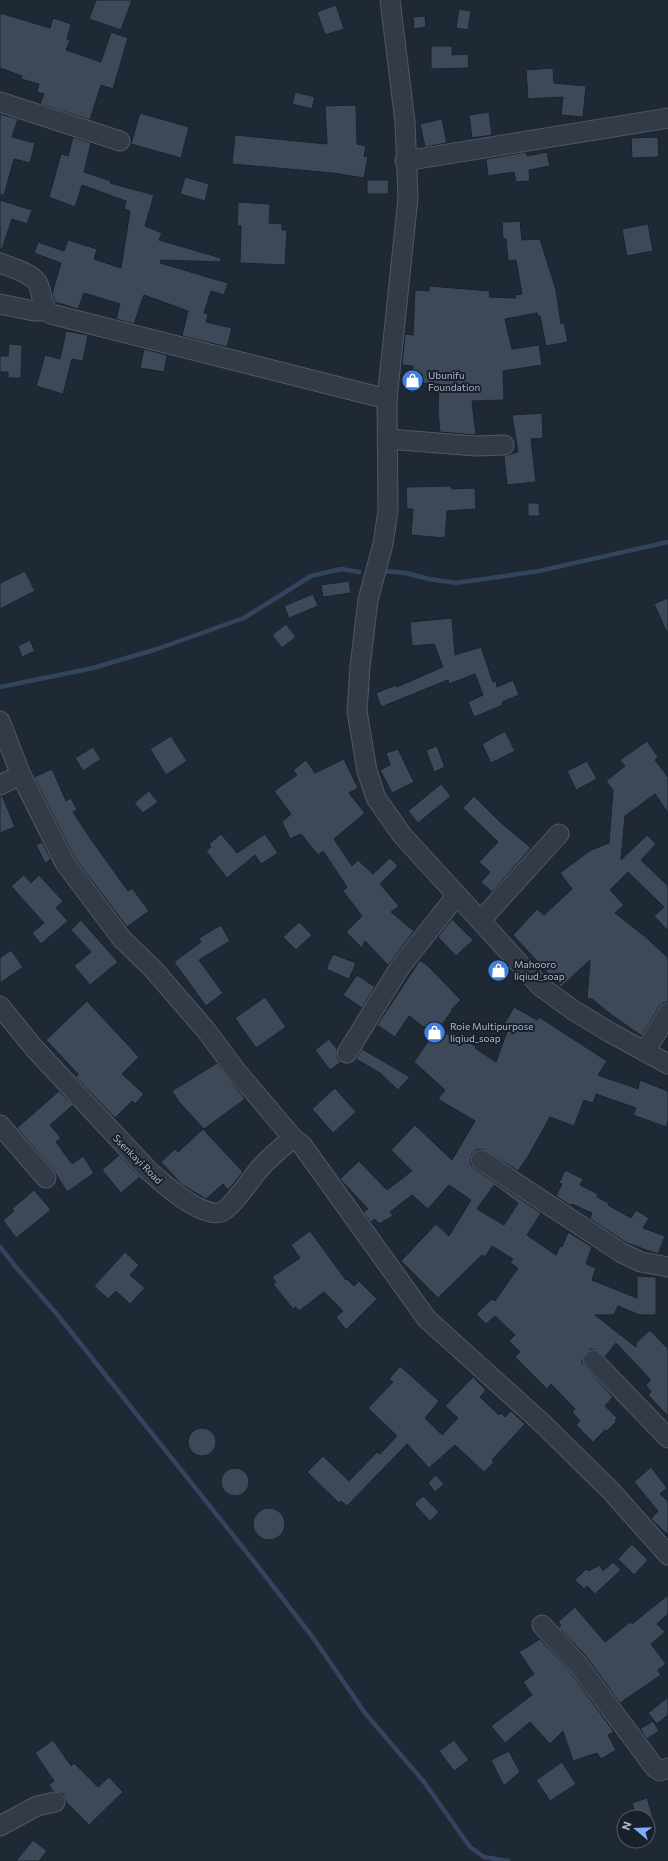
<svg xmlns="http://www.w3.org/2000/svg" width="668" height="1861" font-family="Commissioner,sans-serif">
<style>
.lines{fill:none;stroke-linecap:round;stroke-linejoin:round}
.stream{stroke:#32445e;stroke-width:4.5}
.building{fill:#3d4959;stroke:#1a222d;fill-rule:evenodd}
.minor-casing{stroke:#505865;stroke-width:21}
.minor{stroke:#333b47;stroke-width:19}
.labels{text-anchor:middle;stroke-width:4;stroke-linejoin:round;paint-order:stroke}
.poi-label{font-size:10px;fill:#acb5c4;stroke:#18202b;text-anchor:start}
.street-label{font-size:10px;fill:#acb5c4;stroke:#18202b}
</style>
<rect width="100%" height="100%" fill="#1f2936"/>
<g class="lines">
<g class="stream">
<polyline points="384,571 406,573 429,579 456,583 539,571 668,542"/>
<polyline points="0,687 93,668 157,649 244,618 311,576 341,569 359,572"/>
<polyline points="0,1247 15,1266 56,1313 256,1564 314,1639 365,1713 424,1782 470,1847 484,1857 508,1861"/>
</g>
</g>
<g class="building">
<polygon points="96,0 132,0 121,30 89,19"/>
<polygon points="336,5 344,29 325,35 317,12"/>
<polygon points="459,9 471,11 468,30 456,28"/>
<polygon points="0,13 50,28 53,18 71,24 67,39 70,40 66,50 101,62 111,32 128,38 113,89 101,85 90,120 40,104 44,94 37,92 39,84 21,79 22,76 0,68"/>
<polygon points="425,16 426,27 414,29 413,17"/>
<polygon points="431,46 452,46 452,55 468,54 469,68 431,69"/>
<polygon points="553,68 554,83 586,86 583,117 561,115 563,97 528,99 526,70"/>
<polygon points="295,92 315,97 312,109 292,104"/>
<polygon points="356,105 357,144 366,146 364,156 368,157 364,178 333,173 232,164 235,135 327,144 325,106"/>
<polygon points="489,112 492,135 472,138 469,115"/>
<polygon points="140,113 189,127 181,158 131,144"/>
<polygon points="0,114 18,119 12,137 35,143 30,163 14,159 4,195 0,195"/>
<polygon points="442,119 447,143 425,147 420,124"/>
<polygon points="73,137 91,143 84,172 111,181 110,183 154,195 145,226 162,233 159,240 221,258 221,262 161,260 160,263 228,283 224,295 211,291 204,313 208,314 206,322 232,328 227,347 182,336 188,311 144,295 134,324 116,319 120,304 84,293 78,309 55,302 52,294 61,263 34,253 38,242 64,251 68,240 97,249 94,259 121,268 130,211 124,209 126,201 82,185 75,207 49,197 61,154 68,156"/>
<polygon points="658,137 659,157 632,158 631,138"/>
<polygon points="526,152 527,156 547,152 550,166 529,170 530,181 516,182 514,172 488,176 486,159"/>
<polygon points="185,177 209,184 205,201 180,194"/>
<polygon points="367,180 389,180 388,194 367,194"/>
<polygon points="0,200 32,210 27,224 12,219 2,249 0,249"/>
<polygon points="238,202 270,204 269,223 282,224 282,230 287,230 285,265 240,263 241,226 237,226"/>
<polygon points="520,221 522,240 540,239 556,290 561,324 564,323 568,342 546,346 540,316 538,316 537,313 505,319 512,349 539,345 542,365 503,371 504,400 472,401 476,435 440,432 438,410 439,384 412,383 413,366 402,365 405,334 413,335 415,290 429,291 429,286 490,291 489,297 516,298 515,295 522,294 516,260 508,261 506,239 503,239 502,222"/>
<polygon points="648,224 653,251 627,256 622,229"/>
<polygon points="66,331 88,335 83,361 72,359 63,394 36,386 45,355 60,359"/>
<polygon points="9,344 22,345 21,378 8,378 8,372 0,372 0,356 8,356"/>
<polygon points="144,349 167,355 164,372 140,368"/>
<polygon points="542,413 543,438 531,439 536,482 507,485 504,456 518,452 512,415"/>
<polygon points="451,486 452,489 475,488 476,509 447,511 445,538 411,535 413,509 407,509 406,487"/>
<polygon points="528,503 539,503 540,516 528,516"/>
<polygon points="25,571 35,591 0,609 0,583"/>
<polygon points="349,581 351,593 323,597 321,585"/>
<polygon points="313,594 318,606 289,618 284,606"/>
<polygon points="668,598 668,635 654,604"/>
<polygon points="452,618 455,655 481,647 493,682 496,681 497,687 513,680 519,695 502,702 503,705 474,717 468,702 483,695 475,674 449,684 448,680 381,707 376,693 396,685 397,687 443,667 434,644 412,646 410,622"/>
<polygon points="286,624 296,637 282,648 272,635"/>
<polygon points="30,640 35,651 22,657 18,646"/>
<polygon points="505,731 515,751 491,763 482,744"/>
<polygon points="171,736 187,761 166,775 150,749"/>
<polygon points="647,741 658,757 655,760 668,777 668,813 655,794 625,816 621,860 647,835 656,844 641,860 668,886 668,931 654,916 664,907 628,872 610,890 624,905 615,913 648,939 668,958 668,1002 663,1003 659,1007 642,1036 613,1016 592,999 587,999 590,960 561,987 513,935 537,909 544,915 572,889 560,873 591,850 609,843 613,790 606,781 625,766 620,760"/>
<polygon points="437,746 445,767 434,772 426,750"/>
<polygon points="93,747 101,759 83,771 75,758"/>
<polygon points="398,749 414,782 392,793 380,770 390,765 386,753"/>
<polygon points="344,759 358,788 349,793 365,813 334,839 352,866 358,860 373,874 390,858 398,866 380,884 399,906 391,912 414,931 388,965 365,941 362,948 346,932 362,916 343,891 347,887 323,851 318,855 301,834 290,839 282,822 291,814 274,791 297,775 293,770 306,760 315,773"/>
<polygon points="587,761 597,779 576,790 567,771"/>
<polygon points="52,769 66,801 71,798 77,810 73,812 90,838 128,891 132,888 149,911 127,927 74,857 34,777"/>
<polygon points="441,784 451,796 418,823 408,811"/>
<polygon points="149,791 158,802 143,813 134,803"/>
<polygon points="2,795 15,827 0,833 0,796"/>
<polygon points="474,796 499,821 531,848 492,892 481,882 490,872 479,862 498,842 463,808"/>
<polygon points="221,834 237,853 265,834 278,853 261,864 255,855 227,878 206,851 211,847 209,844"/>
<polygon points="42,842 51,859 45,863 36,845"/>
<polygon points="24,875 31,883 39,875 63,901 56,908 68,921 41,944 32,933 44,923 11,886"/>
<polygon points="452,919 473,940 456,956 438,937"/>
<polygon points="81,920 118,962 90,985 74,966 91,952 71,930"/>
<polygon points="299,922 312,935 296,950 283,937"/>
<polygon points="221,925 230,941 199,960 223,993 206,1006 174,962 201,942 199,938"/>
<polygon points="11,950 23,967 0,983 0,958"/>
<polygon points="333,954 356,963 349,979 326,969"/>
<path d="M420,960L429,967L461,1000L451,1010L452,1011L438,1030L476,1046L475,1048L496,1062L508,1029L503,1026L514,1007L537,1020L539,1017L607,1061L598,1075L638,1089L640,1080L668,1091V1121L666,1127L633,1115L636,1108L596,1094L593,1103L584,1100L574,1126L550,1117L529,1155L518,1171L482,1149L476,1150L472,1154L470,1160L471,1165L475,1169L541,1213L527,1235L556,1255L560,1246L562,1247L568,1232L592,1247L586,1264L596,1268L592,1280L637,1298V1276L656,1277V1315H640L618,1306L614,1315H595L636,1347V1343L650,1330L668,1349V1416L648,1395L651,1392L646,1385L651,1380L616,1343L605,1357L596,1350L590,1349L583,1357L582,1363L613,1397L605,1406L617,1418L615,1421L616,1422L607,1431L605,1430L593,1442L576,1425L580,1421L572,1412L575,1409L551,1384L547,1389L515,1357L520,1352L509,1341L515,1335L495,1316L486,1324L476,1314L492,1299L495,1301L518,1268L510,1263L513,1259L492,1246L485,1257L482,1255L438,1298L401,1261L436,1224L449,1236L471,1200L449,1185L428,1209L412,1195L390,1212L393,1216L379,1224L375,1219L371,1222L363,1212L368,1209L340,1179L359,1161L387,1190L412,1171L391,1150L415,1125L452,1160L475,1121L438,1099L445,1090L414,1062L433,1034L409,1016L395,1037L377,1025ZM494,1185L518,1203L504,1225L477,1209Z"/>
<polygon points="357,975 375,987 362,1008 343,995"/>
<polygon points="265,997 286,1027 256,1048 235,1018"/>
<polygon points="87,1001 139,1057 122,1074 144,1094 135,1104 132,1101 115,1118 76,1077 78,1074 46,1040"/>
<polygon points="329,1039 337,1049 337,1058 341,1062 330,1070 315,1050"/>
<polygon points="362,1049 410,1077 398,1090 380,1073 356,1059"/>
<polygon points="217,1063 245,1099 204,1129 179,1102 172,1091"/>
<polygon points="335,1088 356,1112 333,1133 312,1109"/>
<polygon points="59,1091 73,1105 50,1125 61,1138 56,1142 72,1164 83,1156 94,1173 67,1192 54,1171 17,1128"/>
<polygon points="203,1129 243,1172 228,1190 223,1184 206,1199 181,1184 161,1162 175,1149 178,1152"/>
<polygon points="119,1155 140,1177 121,1193 102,1170"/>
<polygon points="565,1170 583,1179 580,1185 598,1194 597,1197 609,1203 608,1205 631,1218 636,1210 649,1218 643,1228 665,1236 658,1254 627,1243 590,1219 592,1213 572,1204 571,1206 556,1196 562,1184 559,1183"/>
<polygon points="34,1190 51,1210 16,1238 3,1220 14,1211 12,1209"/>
<polygon points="310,1231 346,1280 347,1279 354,1286 359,1281 377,1299 346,1330 336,1317 343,1311 324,1292 299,1311 296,1307 293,1309 273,1284 276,1282 272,1277 300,1258 291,1245"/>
<polygon points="125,1252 139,1265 130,1275 145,1288 130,1304 116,1291 108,1299 94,1286"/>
<polygon points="400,1366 439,1401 425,1418 442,1435 458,1418 445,1406 473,1377 486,1390 480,1397 499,1415 501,1413 505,1417 511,1411 525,1424 492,1460 494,1462 484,1472 455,1445 429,1468 407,1444 347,1506 341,1501 339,1503 307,1472 323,1456 349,1481 377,1452 380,1454 397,1436 368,1408 393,1382 389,1379"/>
<circle cx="202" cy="1442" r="14"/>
<polygon points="651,1467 667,1488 660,1494 668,1501 668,1535 651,1519 658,1511 634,1482"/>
<circle cx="235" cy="1482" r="14"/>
<polygon points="436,1475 444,1484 435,1492 428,1483"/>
<polygon points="423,1496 439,1512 430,1521 414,1504"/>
<circle cx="269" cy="1524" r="16"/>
<polygon points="632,1544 648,1560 634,1575 618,1559"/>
<polygon points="613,1562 621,1570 595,1594 587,1586 584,1589 575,1580 586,1569 588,1571 600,1565 603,1571"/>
<polygon points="668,1595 668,1614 657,1624 665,1632 651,1644 666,1664 658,1670 661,1675 620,1703 585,1655 558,1627 561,1625 558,1622 575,1607 605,1642 630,1622 632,1624"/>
<polygon points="540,1639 568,1669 614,1732 608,1735 616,1750 601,1759 597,1753 573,1761 563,1731 550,1744 530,1722 505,1743 491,1726 532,1695 523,1682 534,1674 519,1652"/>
<polygon points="668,1697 668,1715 657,1724 648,1713"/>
<polygon points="653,1721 659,1731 647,1739 640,1729"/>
<polygon points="53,1740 71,1766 74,1763 98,1787 109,1777 123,1792 89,1825 66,1802 63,1794 53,1791 49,1785 54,1781 35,1753"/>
<polygon points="454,1740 469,1760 454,1771 439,1751"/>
<polygon points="509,1751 520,1772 504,1786 491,1760"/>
<polygon points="562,1762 576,1784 550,1801 536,1780"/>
<polygon points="647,1798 653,1817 637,1817 632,1803"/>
<polygon points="33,1840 47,1851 39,1861 16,1861"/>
</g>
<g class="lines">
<defs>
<g id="minor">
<polyline points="390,0 405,122 408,198 387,399 388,511 383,544 368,600 360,667 357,711 367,771 376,798 402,835 540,986 573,1010 611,1033 668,1064"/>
<polyline points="0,102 120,141"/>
<polyline points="405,161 668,118"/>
<path d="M0,263C12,268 29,272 37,282C43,292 40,306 51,314L387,399"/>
<polyline points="0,304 34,311 46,311"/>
<polyline points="388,439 476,446 504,445"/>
<polyline points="0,721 21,775 65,863 122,939 153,969 205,1029 237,1072 293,1138 302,1145 427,1319 542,1423 611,1491 668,1555"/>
<polyline points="0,785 21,775"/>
<polyline points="481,920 559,834"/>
<path d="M0,1006L34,1048L148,1170C161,1182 202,1219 221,1212C231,1209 253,1176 261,1167C271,1156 282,1147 293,1138"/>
<polyline points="645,1052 668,1013"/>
<polyline points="347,1053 400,967 457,895"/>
<polyline points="0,1125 46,1178"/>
<polyline points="481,1160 622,1253 641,1262 668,1267"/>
<polyline points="593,1360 668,1438"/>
<polyline points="542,1625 576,1662 655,1768 660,1771 668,1768"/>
<polyline points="0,1826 37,1806 55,1802"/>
</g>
</defs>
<use href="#minor" class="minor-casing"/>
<use href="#minor" class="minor"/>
</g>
<defs>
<symbol id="shop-disc" viewBox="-11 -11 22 22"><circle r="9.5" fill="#3f7fe0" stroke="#18202b"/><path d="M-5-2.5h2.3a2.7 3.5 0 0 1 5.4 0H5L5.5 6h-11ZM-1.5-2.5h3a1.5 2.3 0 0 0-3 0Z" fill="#fff"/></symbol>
</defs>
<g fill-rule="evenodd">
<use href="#shop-disc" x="400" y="368" width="25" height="25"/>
<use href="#shop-disc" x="486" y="958" width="25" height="25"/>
<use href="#shop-disc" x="422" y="1020" width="25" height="25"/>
</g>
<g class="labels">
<g class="poi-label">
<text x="428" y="379">Ubunifu<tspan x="428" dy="12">Foundation</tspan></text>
<text x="514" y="968">Mahooro<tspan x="514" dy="12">liqiud_soap</tspan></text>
<text x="450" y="1030">Roie Multipurpose<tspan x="450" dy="12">liqiud_soap</tspan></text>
</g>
<g class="street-label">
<text transform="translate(138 1159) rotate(45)" y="4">Ssenkayi Road</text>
</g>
</g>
<g transform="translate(636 1829) rotate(289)"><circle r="19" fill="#18202b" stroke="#535c68"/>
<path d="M0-3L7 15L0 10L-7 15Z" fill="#7eadf8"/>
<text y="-6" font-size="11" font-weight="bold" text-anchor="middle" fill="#acb5c4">N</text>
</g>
</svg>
